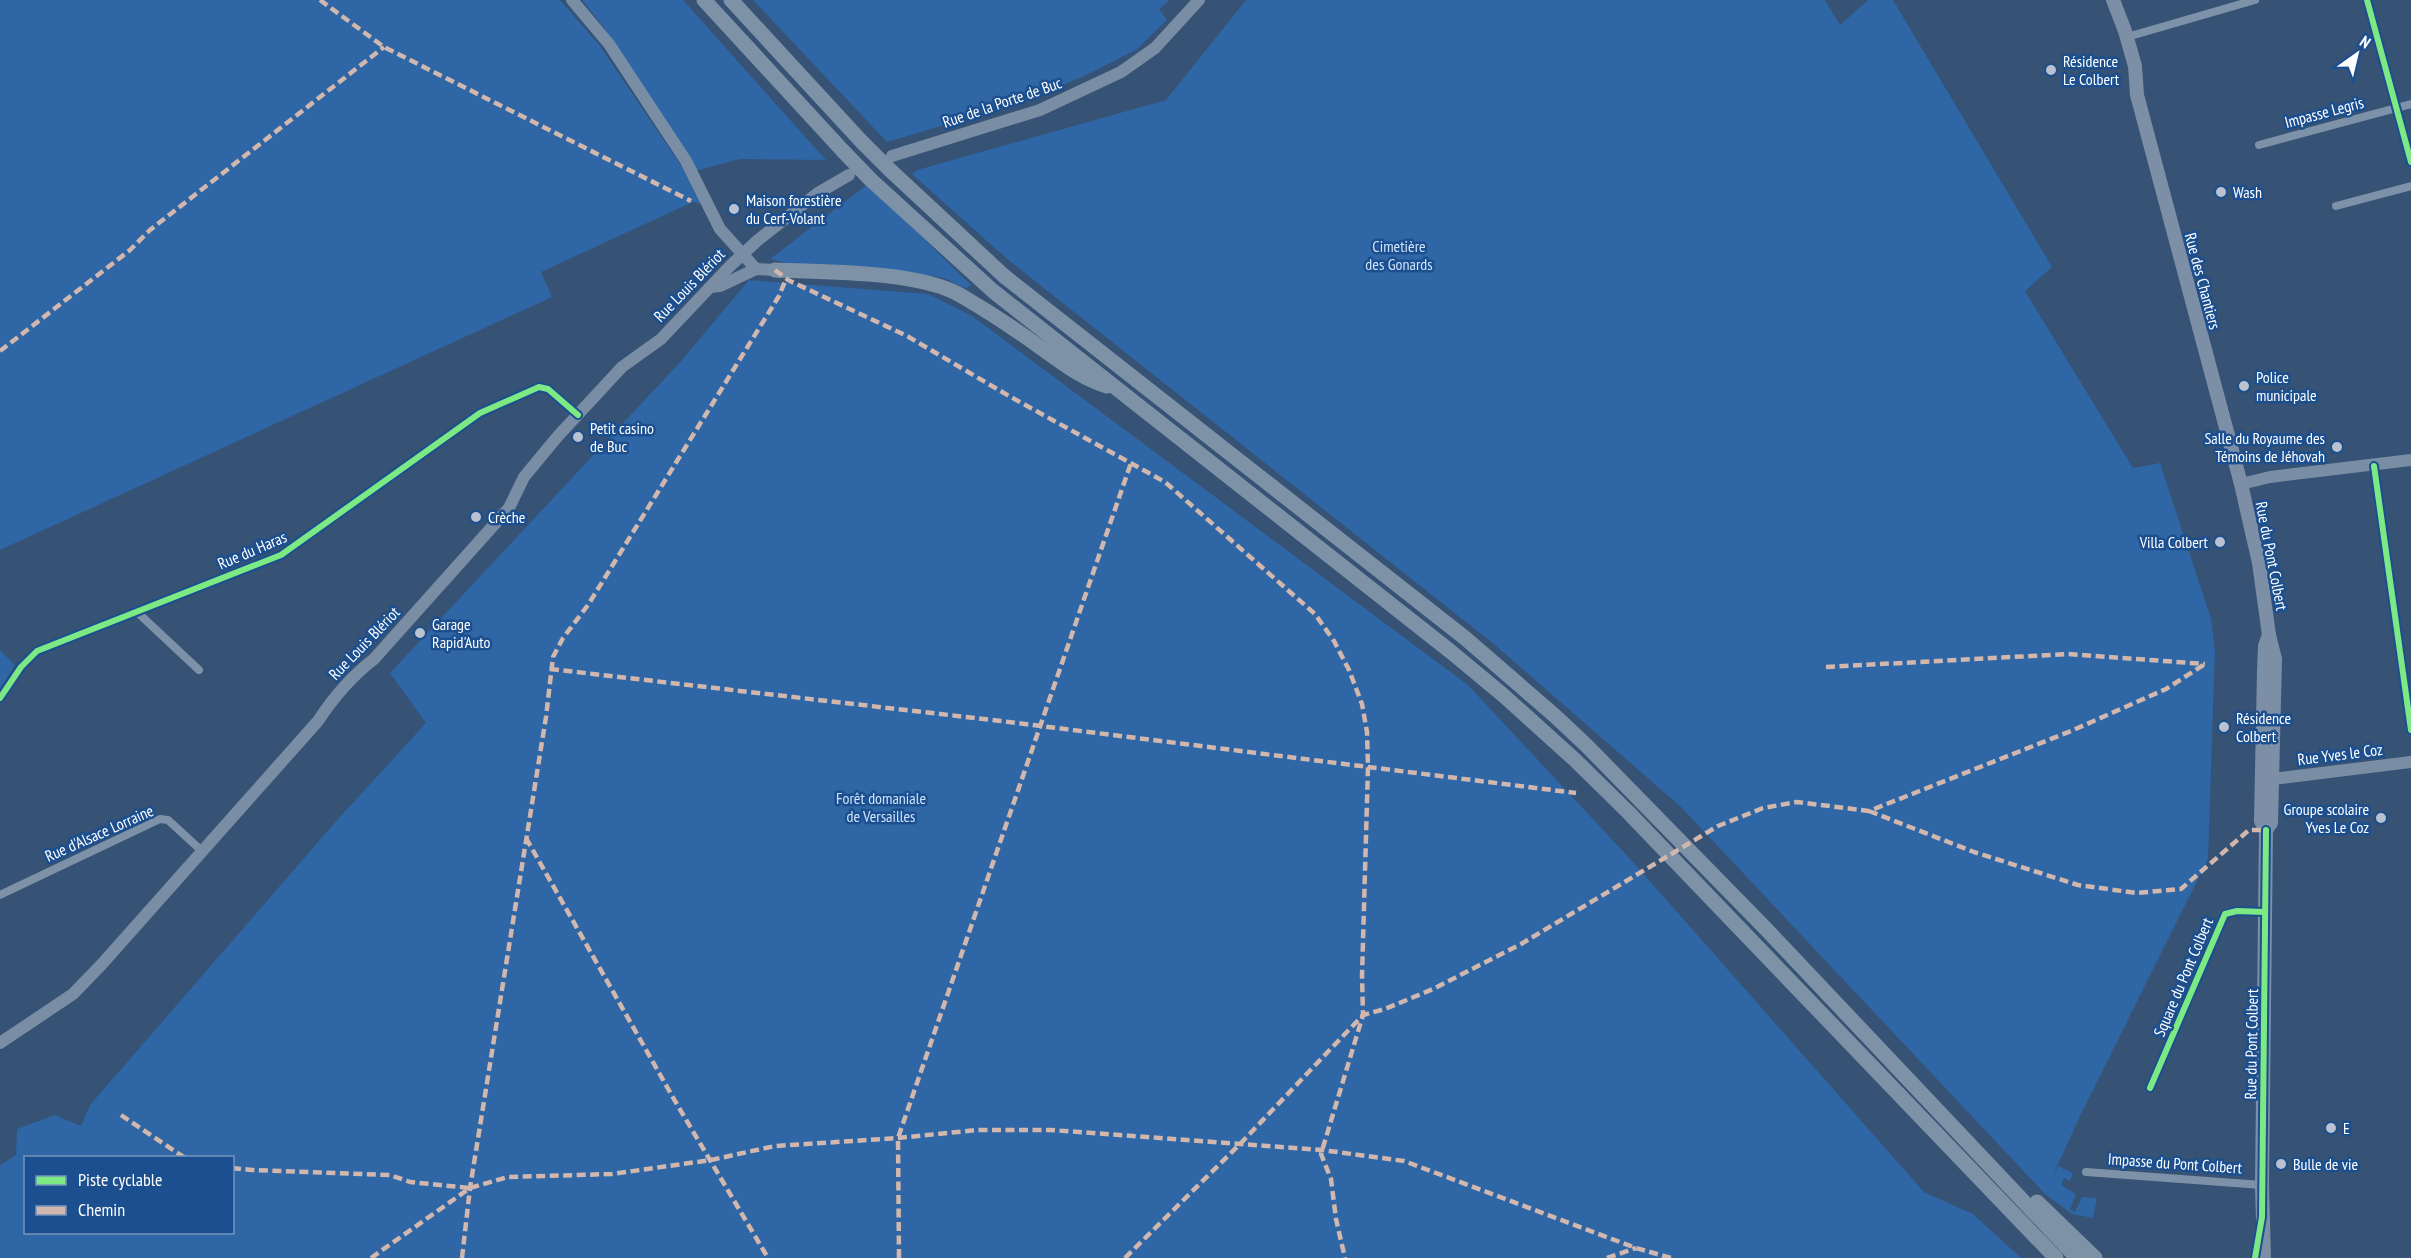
<svg xmlns="http://www.w3.org/2000/svg" width="2411" height="1258" font-family="'PT Sans Narrow',sans-serif">
<style>
.green{fill:#2f66a5;fill-rule:evenodd}
.lines{fill:none;stroke-linecap:round;stroke-linejoin:round}
.street{stroke:#7d92a8;stroke-width:8}
.secondary{stroke:#798da4;stroke-width:12}
.primary{stroke:#7d8ea7;stroke-width:14}
.highway{stroke:#7e92a7;stroke-width:15}
.highway-bridge{stroke:#7e92a7;stroke-width:15}
.quiet{stroke:#d1b7ad;stroke-width:4.5;stroke-dasharray:9 4.5;stroke-linecap:butt}
.cycleway-casing{stroke:#1b4f8f;stroke-width:10}
.cycleway{stroke:#7ce984;stroke-width:6}
.poi-dot{fill:#b9c2ce;stroke:#1b4f8f;stroke-width:2}
.labels{text-anchor:middle;stroke-width:5;stroke-linejoin:round;paint-order:stroke}
.poi-label{font-size:16px;fill:#fff;stroke:#1b4f8f;text-anchor:start}
.street-label{font-size:16px;fill:#fff;stroke:#1b4f8f}
.park-label{font-size:16px;fill:#cfe3fa;stroke:#1b4f8f}
</style>
<rect width="100%" height="100%" fill="#365274"/>
<g class="green">
<polygon points="0,0 560,0 600,46 684,170 701,204 693,202 541,272 552,297 0,550"/>
<polygon points="582,0 683,0 826,160 740,159 695,171 603,26"/>
<polygon points="753,0 1170,0 1159,9 1167,20 1136,50 1082,77 1016,104 887,142"/>
<polygon points="1246,0 1825,0 1840,25 1868,0 1893,0 2052,267 2025,291 2133,468 2160,463 2211,619 2215,650 2208,859 2080,1116 2054,1173 2059,1166 2073,1173 2070,1181 2064,1178 2061,1185 2076,1194 2070,1210 2075,1212 2082,1197 2097,1198 2093,1218 2072,1214 2045,1194 1681,807 1495,645 1006,258 912,174 917,170 1166,100"/>
<polygon points="868,184 971,285 966,289 944,278 903,272 786,263 770,259"/>
<path d="M749,280L928,294L972,316L1468,685L1633,862L1924,1192L1973,1214L2021,1258H0V1165L16,1155L17,1129L55,1115L81,1126L90,1105L338,819L426,723L390,673L682,360ZM26,1158H232V1232H26Z"/>
<polygon points="0,650 15,665 0,689"/>
</g>
<g class="lines">
<g class="street">
<polyline points="2367,0 2411,162"/>
<polyline points="2127,37 2255,0"/>
<polyline points="2259,145 2411,104"/>
<polyline points="2336,206 2411,186"/>
<polyline points="2374,466 2411,730"/>
<polyline points="136,611 199,670"/>
<polyline points="0,698 21,667 37,651 281,555 480,413 539,387 548,389 578,415"/>
<polyline points="0,895 160,819 168,820 203,852"/>
<polyline points="2150,1088 2225,914 2237,911 2265,912"/>
<polyline points="2086,1172 2262,1185"/>
</g>
<g class="secondary">
<polyline points="572,0 609,44 686,161 720,229 756,269"/>
<polyline points="892,156 1040,110 1121,72 1155,48 1199,0"/>
<polyline points="710,287 720,286 756,269 775,270"/>
<polyline points="2241,484 2270,477 2411,460"/>
<polyline points="2273,779 2411,762"/>
<path d="M0,1043L73,994L102,964L318,721C333,698 352,676 374,659L509,508L524,477L558,436L622,367L661,339L730,266L758,240L818,193L849,175"/>
</g>
<g class="primary">
<polyline points="2113,0 2125,31 2135,66 2137,95 2241,484 2259,563 2269,635 2275,659 2271,823 2266,830"/>
<polyline points="2264,1258 2262,1185 2266,830 2261,821 2264,671 2265,646 2269,635"/>
</g>
<g class="highway">
<polyline points="704,0 843,151"/>
<polyline points="731,0 861,141"/>
<polyline points="890,170 1004,276 1465,638 1554,715 1587,746 1767,930 2077,1258"/>
<polyline points="871,180 993,291 1450,651 1503,695 1574,759 1628,812 2056,1258"/>
<path d="M775,270C825,272 918,271 960,295C986,310 1012,327 1037,345C1059,360 1080,378 1107,386"/>
<polyline points="2037,1202 2095,1258"/>
</g>
<g class="highway-bridge">
<polyline points="861,141 890,170"/>
<polyline points="843,151 871,180"/>
</g>
<g class="quiet">
<polyline points="320,0 384,47 691,201"/>
<polyline points="775,270 788,280 907,336 1009,396 1165,482 1315,614 1334,641 1349,670 1362,704 1367,732 1368,767 1362,976 1363,1015 1321,1154 1331,1179 1336,1219 1345,1258"/>
<polyline points="0,351 130,250 150,230 384,47"/>
<polyline points="1826,667 2068,654 2205,664"/>
<polyline points="550,669 1001,721 1576,793"/>
<polyline points="1869,811 1974,852 2078,885 2137,893 2181,889 2249,830 2266,830"/>
<polyline points="526,838 675,1101 768,1258"/>
<polyline points="121,1115 185,1158"/>
<polyline points="232,1168 252,1170 390,1175 410,1182 470,1188"/>
<polyline points="371,1258 470,1188 508,1177 612,1174 711,1160 775,1146 898,1138 977,1130 1051,1130 1322,1150 1404,1161 1636,1248 1671,1258"/>
<polyline points="462,1258 470,1188 546,717 553,657 563,638 588,605 779,296 786,279"/>
<polyline points="899,1258 898,1138 1131,463"/>
<polyline points="1125,1258 1240,1144 1363,1015 1385,1009 1433,989 1521,944 1718,826 1763,808 1797,802 1869,811 2071,731 2166,689 2205,664"/>
<polyline points="1607,1258 1636,1248"/>
</g>
<defs>
<g id="cycleway">
<polyline points="2367,0 2411,162"/>
<polyline points="2374,466 2411,730"/>
<polyline points="0,698 21,667 37,651 281,555 480,413 539,387 548,389 578,415"/>
<polyline points="2150,1088 2225,914 2237,911 2265,912"/>
<polyline points="2255,1258 2262,1217 2266,830"/>
</g>
</defs>
<use href="#cycleway" class="cycleway-casing"/>
<use href="#cycleway" class="cycleway"/>
</g>
<g class="poi-dot">
<circle cx="2051" cy="70" r="6"/>
<circle cx="2221" cy="192" r="6"/>
<circle cx="734" cy="209" r="6"/>
<circle cx="2244" cy="386" r="6"/>
<circle cx="578" cy="437" r="6"/>
<circle cx="2337" cy="447" r="6"/>
<circle cx="476" cy="517" r="6"/>
<circle cx="2220" cy="542" r="6"/>
<circle cx="420" cy="633" r="6"/>
<circle cx="2224" cy="727" r="6"/>
<circle cx="2381" cy="818" r="6"/>
<circle cx="2331" cy="1128" r="6"/>
<circle cx="2281" cy="1164" r="6"/>
</g>
<g class="labels">
<g class="poi-label">
<text x="2063" y="67">Résidence<tspan x="2063" dy="18">Le Colbert</tspan></text>
<text x="2233" y="198">Wash</text>
<text x="746" y="206">Maison forestière<tspan x="746" dy="18">du Cerf-Volant</tspan></text>
<text x="2256" y="383">Police<tspan x="2256" dy="18">municipale</tspan></text>
<text x="590" y="434">Petit casino<tspan x="590" dy="18">de Buc</tspan></text>
<text x="2325" y="444" text-anchor="end">Salle du Royaume des<tspan x="2325" dy="18">Témoins de Jéhovah</tspan></text>
<text x="488" y="523">Crèche</text>
<text x="2208" y="548" text-anchor="end">Villa Colbert</text>
<text x="432" y="630">Garage<tspan x="432" dy="18">Rapid'Auto</tspan></text>
<text x="2236" y="724">Résidence<tspan x="2236" dy="18">Colbert</tspan></text>
<text x="2369" y="815" text-anchor="end">Groupe scolaire<tspan x="2369" dy="18">Yves Le Coz</tspan></text>
<text x="2343" y="1134">E</text>
<text x="2293" y="1170">Bulle de vie</text>
</g>
<g class="street-label">
<text transform="translate(1002 102) rotate(-19)" y="6">Rue de la Porte de Buc</text>
<text transform="translate(2324 112) rotate(-15)" y="6">Impasse Legris</text>
<text transform="translate(2203 281) rotate(75)" y="6">Rue des Chantiers</text>
<text transform="translate(689 285) rotate(-46)" y="6">Rue Louis Blériot</text>
<text transform="translate(252 550) rotate(-23)" y="6">Rue du Haras</text>
<text transform="translate(2272 556) rotate(79)" y="6">Rue du Pont Colbert</text>
<text transform="translate(364 643) rotate(-46)" y="6">Rue Louis Blériot</text>
<text transform="translate(2340 754) rotate(-7)" y="6">Rue Yves le Coz</text>
<text transform="translate(99 833) rotate(-24)" y="6">Rue d'Alsace Lorraine</text>
<text transform="translate(2183 977) rotate(-67)" y="6">Square du Pont Colbert</text>
<text transform="translate(2251 1044) rotate(-89)" y="6">Rue du Pont Colbert</text>
<text transform="translate(2175 1163) rotate(4)" y="6">Impasse du Pont Colbert</text>
</g>
<g class="park-label">
<text x="1399" y="252">Cimetière<tspan x="1399" dy="18">des Gonards</tspan></text>
<text x="881" y="804">Forêt domaniale<tspan x="881" dy="18">de Versailles</tspan></text>
</g>
</g>
<rect x="24" y="1156" width="210" height="78" fill="#1b4f8f" stroke="#7695bc" stroke-width="1.5"/>
<rect x="36" y="1176" width="30" height="9" fill="#7ce984" stroke="#7695bc" stroke-width="1.5"/>
<text x="78" y="1186" font-size="18" fill="#ffffff">Piste cyclable</text>
<rect x="36" y="1206" width="30" height="9" fill="#d1b7ad" stroke="#7695bc" stroke-width="1.5"/>
<text x="78" y="1216" font-size="18" fill="#ffffff">Chemin</text>
<g transform="translate(2357 54) rotate(34)" stroke="#1b4f8f" stroke-width="4.5" paint-order="stroke">
<path d="M0-4.5L10 22L0 15L-10 22Z" fill="#ffffff"/>
<text y="-9" font-size="16" font-weight="bold" text-anchor="middle" fill="#ffffff">N</text>
</g>
</svg>
